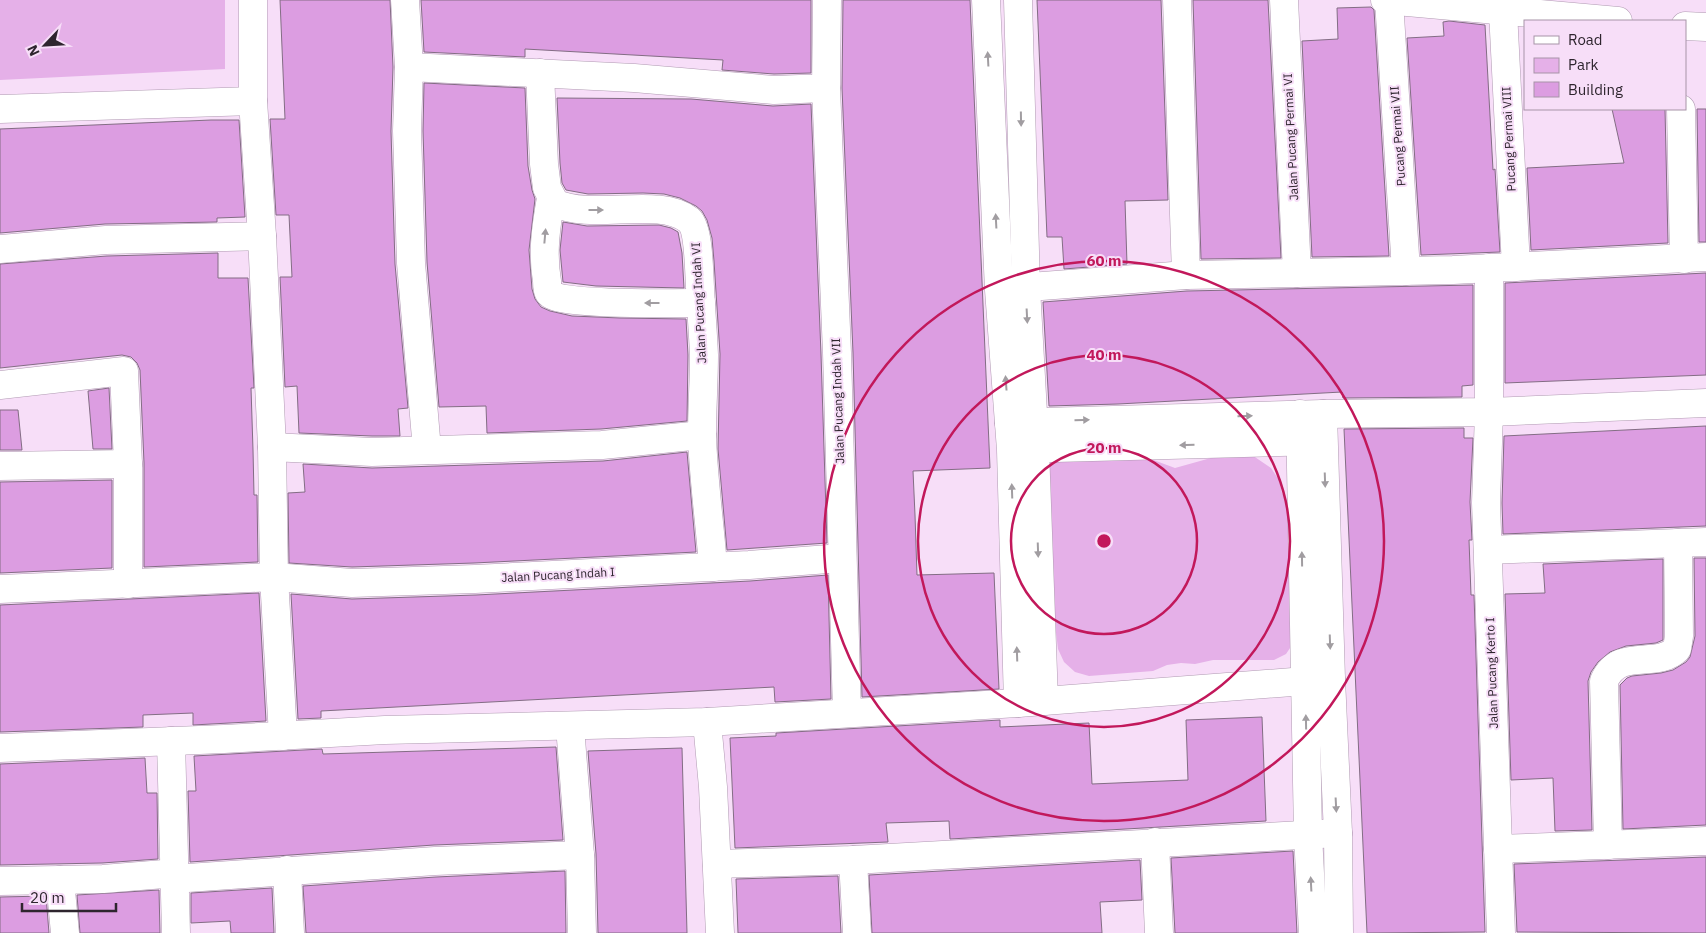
<svg xmlns="http://www.w3.org/2000/svg" width="1706" height="933" font-family="'IBM Plex Sans',sans-serif">
<style>
.green{fill:#e5b0e8}
.building{fill:#dc9de1;stroke:#836d84}
.lines{fill:none;stroke-linecap:round;stroke-linejoin:round}
.street-casing{stroke:#b09ab2;stroke-width:29}
.secondary-casing{stroke:#b09ab2;stroke-width:29}
.street{stroke:#fff;stroke-width:28}
.secondary{stroke:#fff;stroke-width:28}
.oneway{fill:#a19da1}
.ring{fill:none;stroke:#c2185b;stroke-width:2.5}
.labels{text-anchor:middle;stroke-width:4;stroke-linejoin:round;paint-order:stroke}
.street-label{font-size:12px;fill:#2e252e;stroke:#f7def8}
.centre{fill:#c2185b;stroke:#f7def8;stroke-width:2.5}
.ring-label{font-size:15px;text-anchor:middle;font-weight:bold;fill:#c2185b;stroke:#f7def8;stroke-width:4;stroke-linejoin:round;paint-order:stroke}
</style>
<rect width="100%" height="100%" fill="#f7def8"/>
<g class="green">
<polygon points="0,0 225,0 225,69 0,80"/>
<polygon points="1246,451 1271,468 1279,480 1282,493 1290,505 1294,642 1286,654 1274,660 1213,660 1195,664 1181,663 1167,665 1153,671 1089,676 1075,672 1064,662 1058,649 1051,591 1054,577 1048,564 1045,460 1148,458 1175,468 1218,456"/>
</g>
<g class="building">
<polygon points="280,0 390,0 393,67 391,131 395,264 408,408 398,409 400,436 372,436 299,433 297,386 285,387 280,277 292,277 289,215 276,215 270,119 285,119"/>
<polygon points="421,0 811,0 811,73 774,74 722,70 723,60 525,49 525,57 424,52"/>
<polygon points="843,0 970,0 990,468 913,471 915,515 917,575 994,573 999,689 862,697 853,353 842,88"/>
<polygon points="1037,0 1161,0 1168,200 1125,201 1127,264 1064,269 1062,237 1047,237"/>
<polygon points="1193,0 1268,0 1281,258 1201,259"/>
<polygon points="1371,7 1374,10 1389,256 1312,257 1302,41 1338,39 1337,8"/>
<polygon points="1449,21 1485,25 1493,170 1495,169 1500,252 1421,255 1407,38 1444,36 1443,22"/>
<polygon points="424,83 525,88 528,166 532,190 535,199 529,250 532,289 535,299 541,307 550,311 572,316 620,318 686,319 688,355 687,421 601,429 487,433 486,406 439,407 427,262 423,131"/>
<polygon points="557,98 691,99 773,106 811,104 821,354 827,543 727,550 718,449 720,354 714,261 712,238 707,220 702,211 696,206 680,198 664,194 643,193 588,194 566,190 562,183 560,163"/>
<polygon points="1612,109 1665,109 1668,243 1531,250 1527,168 1624,163"/>
<polygon points="1697,109 1706,109 1706,242 1699,242"/>
<polygon points="211,120 239,120 245,217 217,218 217,222 105,224 0,233 0,129"/>
<polygon points="563,222 587,226 659,225 671,228 678,232 682,253 684,288 596,286 563,282 560,250"/>
<polygon points="218,253 218,278 248,278 254,388 251,388 253,450 254,495 257,495 258,562 144,567 144,463 140,370 137,363 131,357 122,355 0,368 0,264 107,256"/>
<polygon points="1706,273 1706,375 1505,383 1505,283"/>
<polygon points="1473,285 1473,385 1462,386 1462,397 1343,398 1342,392 1118,404 1049,406 1043,302 1187,291"/>
<polygon points="109,388 112,449 93,449 88,391"/>
<polygon points="0,410 18,410 22,450 0,450"/>
<polygon points="1706,426 1706,526 1503,534 1502,503 1504,436"/>
<polygon points="1464,428 1464,438 1473,438 1470,502 1472,540 1469,540 1471,595 1474,595 1485,932 1367,933 1344,429"/>
<polygon points="687,452 696,552 474,563 352,567 289,563 288,493 305,492 303,464 372,468 603,461"/>
<polygon points="112,480 112,568 0,573 0,482"/>
<polygon points="1694,558 1706,558 1706,825 1623,829 1620,685 1627,678 1632,676 1661,673 1673,670 1686,662 1690,657 1695,636"/>
<polygon points="1663,559 1663,640 1656,643 1626,646 1610,652 1598,662 1591,672 1588,681 1592,830 1555,831 1553,778 1511,780 1505,594 1545,593 1543,564"/>
<polygon points="828,575 831,699 775,702 774,687 321,711 321,718 298,719 291,594 352,599 476,595 750,581"/>
<polygon points="259,593 266,721 193,725 193,713 143,715 143,727 0,732 0,605"/>
<polygon points="1262,717 1266,821 950,839 949,821 886,823 888,842 735,848 730,738 776,736 776,733 1000,720 1000,727 1089,723 1092,784 1188,780 1186,720"/>
<polygon points="556,747 563,840 434,845 190,862 188,791 196,791 194,756 322,749 323,754"/>
<polygon points="682,748 687,933 598,933 596,854 588,751"/>
<polygon points="145,758 147,793 157,793 158,859 102,863 0,865 0,764"/>
<polygon points="1293,851 1297,933 1175,933 1171,858"/>
<polygon points="1706,857 1706,933 1517,932 1514,864"/>
<polygon points="1140,860 1142,900 1100,902 1102,933 872,933 869,875"/>
<polygon points="565,871 566,933 306,933 303,886 436,877"/>
<polygon points="838,876 841,933 738,933 736,879"/>
<polygon points="272,888 274,933 231,933 230,921 191,923 191,893"/>
<polygon points="159,890 160,933 80,933 77,895"/>
<polygon points="46,896 49,933 0,933 0,897"/>
</g>
<g class="lines">
<defs>
<g id="street">
<polyline points="253,0 253,101 262,236 272,447 274,577 283,736"/>
<polyline points="405,0 409,67 407,131 411,263 427,450"/>
<polyline points="1177,0 1186,275"/>
<polyline points="1284,0 1297,273"/>
<polyline points="1385,0 1618,21"/>
<polyline points="1389,0 1406,271"/>
<polyline points="1503,11 1516,267"/>
<polyline points="1685,26 1706,27"/>
<polyline points="409,67 634,78 774,90 826,88 827,0"/>
<path d="M540,73L544,164L547,188L555,203C592,221 659,196 689,220C699,229 699,272 700,287C701,309 703,332 704,355C704,381 702,408 702,434C703,477 710,524 713,567"/>
<polyline points="826,88 837,353 847,713"/>
<polyline points="0,109 253,101"/>
<polyline points="1681,109 1684,259"/>
<path d="M551,198C546,226 542,253 547,281C547,285 547,290 549,293C557,306 680,303 701,303"/>
<polyline points="0,249 106,240 262,236"/>
<polyline points="1489,268 1489,412 1486,503 1501,933"/>
<polyline points="1003,289 1186,275 1453,270 1706,257"/>
<polyline points="0,385 124,371 128,464 128,584"/>
<polyline points="1323,414 1489,412 1706,403"/>
<polyline points="272,447 372,452 602,445 702,435"/>
<polyline points="0,466 128,464"/>
<polyline points="1488,550 1706,542"/>
<polyline points="0,589 274,577 352,583 475,579 749,565 842,558"/>
<polyline points="707,722 713,787 720,933"/>
<polyline points="570,726 580,855 582,933"/>
<polyline points="171,741 176,933"/>
<polyline points="0,748 224,739 385,730 707,722 1018,703"/>
<polyline points="1155,842 1159,933"/>
<path d="M1608,845L1604,681C1620,646 1656,670 1677,649L1679,636L1678,543"/>
<polyline points="1498,849 1706,841"/>
<polyline points="853,860 857,933"/>
<polyline points="717,864 853,860 1338,833"/>
<polyline points="287,870 290,933"/>
<polyline points="60,880 103,879 164,874 173,879 435,861 580,855"/>
<polyline points="0,881 60,880 65,933"/>
</g>
<g id="secondary">
<polyline points="986,0 999,290 1011,450 1018,703 1331,679"/>
<polyline points="1018,0 1026,288 1035,449 1044,701"/>
<polyline points="1300,414 1308,834 1313,933"/>
<polyline points="1009,423 1323,414 1331,679 1338,833 1339,933"/>
<polyline points="1017,449 1319,441"/>
</g>
</defs>
<use href="#street" class="street-casing"/>
<use href="#secondary" class="secondary-casing"/>
<use href="#street" class="street"/>
<use href="#secondary" class="secondary"/>
</g>
<defs><path id="oneway-solid" d="M-6-.8H1V-3.2L6.5 0L1 3.2V.8H-6Z" transform="scale(1.25)"/></defs>
<g class="oneway">
<use href="#oneway-solid" transform="translate(988 59) rotate(-93)"/>
<use href="#oneway-solid" transform="translate(1021 119) rotate(89)"/>
<use href="#oneway-solid" transform="translate(596 210)"/>
<use href="#oneway-solid" transform="translate(996 221) rotate(-93)"/>
<use href="#oneway-solid" transform="translate(545 236) rotate(-85)"/>
<use href="#oneway-solid" transform="translate(652 303) rotate(-180)"/>
<use href="#oneway-solid" transform="translate(1027 316) rotate(87)"/>
<use href="#oneway-solid" transform="translate(1006 383) rotate(-94)"/>
<use href="#oneway-solid" transform="translate(1245 416) rotate(-2)"/>
<use href="#oneway-solid" transform="translate(1082 420) rotate(-2)"/>
<use href="#oneway-solid" transform="translate(1187 445) rotate(178)"/>
<use href="#oneway-solid" transform="translate(1325 480) rotate(88)"/>
<use href="#oneway-solid" transform="translate(1012 491) rotate(-92)"/>
<use href="#oneway-solid" transform="translate(1038 550) rotate(88)"/>
<use href="#oneway-solid" transform="translate(1302 559) rotate(-91)"/>
<use href="#oneway-solid" transform="translate(1330 642) rotate(88)"/>
<use href="#oneway-solid" transform="translate(1017 654) rotate(-92)"/>
<use href="#oneway-solid" transform="translate(1306 722) rotate(-91)"/>
<use href="#oneway-solid" transform="translate(1336 805) rotate(87)"/>
<use href="#oneway-solid" transform="translate(1311 884) rotate(-93)"/>
</g>
<g class="ring">
<circle cx="1104" cy="541" r="93"/>
<circle cx="1104" cy="541" r="186"/>
<circle cx="1104" cy="541" r="280"/>
</g>
<g class="labels">
<g class="street-label">
<text transform="translate(1398 136) rotate(-94)" y="4">Pucang Permai VII</text>
<text transform="translate(1291 137) rotate(-93)" y="4">Jalan Pucang Permai VI</text>
<text transform="translate(1509 139) rotate(-93)" y="4">Pucang Permai VIII</text>
<text transform="translate(699 303) rotate(-93)" y="4">Jalan Pucang Indah VI</text>
<text transform="translate(838 401) rotate(-92)" y="4">Jalan Pucang Indah VII</text>
<text transform="translate(558 575) rotate(-3)" y="4">Jalan Pucang Indah I</text>
<text transform="translate(1492 673) rotate(-92)" y="4">Jalan Pucang Kerto I</text>
</g>
</g>
<circle cx="1104" cy="541" r="8" class="centre"/>
<g class="ring-label">
<text x="1104" y="266">60 m</text>
<text x="1104" y="360">40 m</text>
<text x="1104" y="453">20 m</text>
</g>
<rect x="1524" y="20" width="162" height="90" fill="#f7def8" stroke="#a794a7"/>
<rect x="1534" y="36" width="25" height="8" fill="#ffffff" stroke="#a794a7"/>
<text x="1568" y="45" font-size="15" fill="#2e252e">Road</text>
<rect x="1534" y="58" width="25" height="15" fill="#e5b0e8" stroke="#a794a7"/>
<text x="1568" y="70" font-size="15" fill="#2e252e">Park</text>
<rect x="1534" y="82" width="25" height="15" fill="#dc9de1" stroke="#a794a7"/>
<text x="1568" y="95" font-size="15" fill="#2e252e">Building</text>
<g transform="translate(45 45) rotate(245)" stroke="#f7def8" stroke-width="4" paint-order="stroke">
<path d="M0-4L9 19L0 12L-9 19Z" fill="#2e252e"/>
<text y="-8" font-size="14" font-weight="bold" text-anchor="middle" fill="#2e252e">N</text>
</g>
<path d="M22 903v8h94v-8" fill="none" stroke="#2e252e" stroke-width="2.5"/>
<text x="30" y="903" font-size="15" fill="#2e252e" stroke="#f7def8" stroke-width="4" paint-order="stroke">20 m</text>
</svg>
